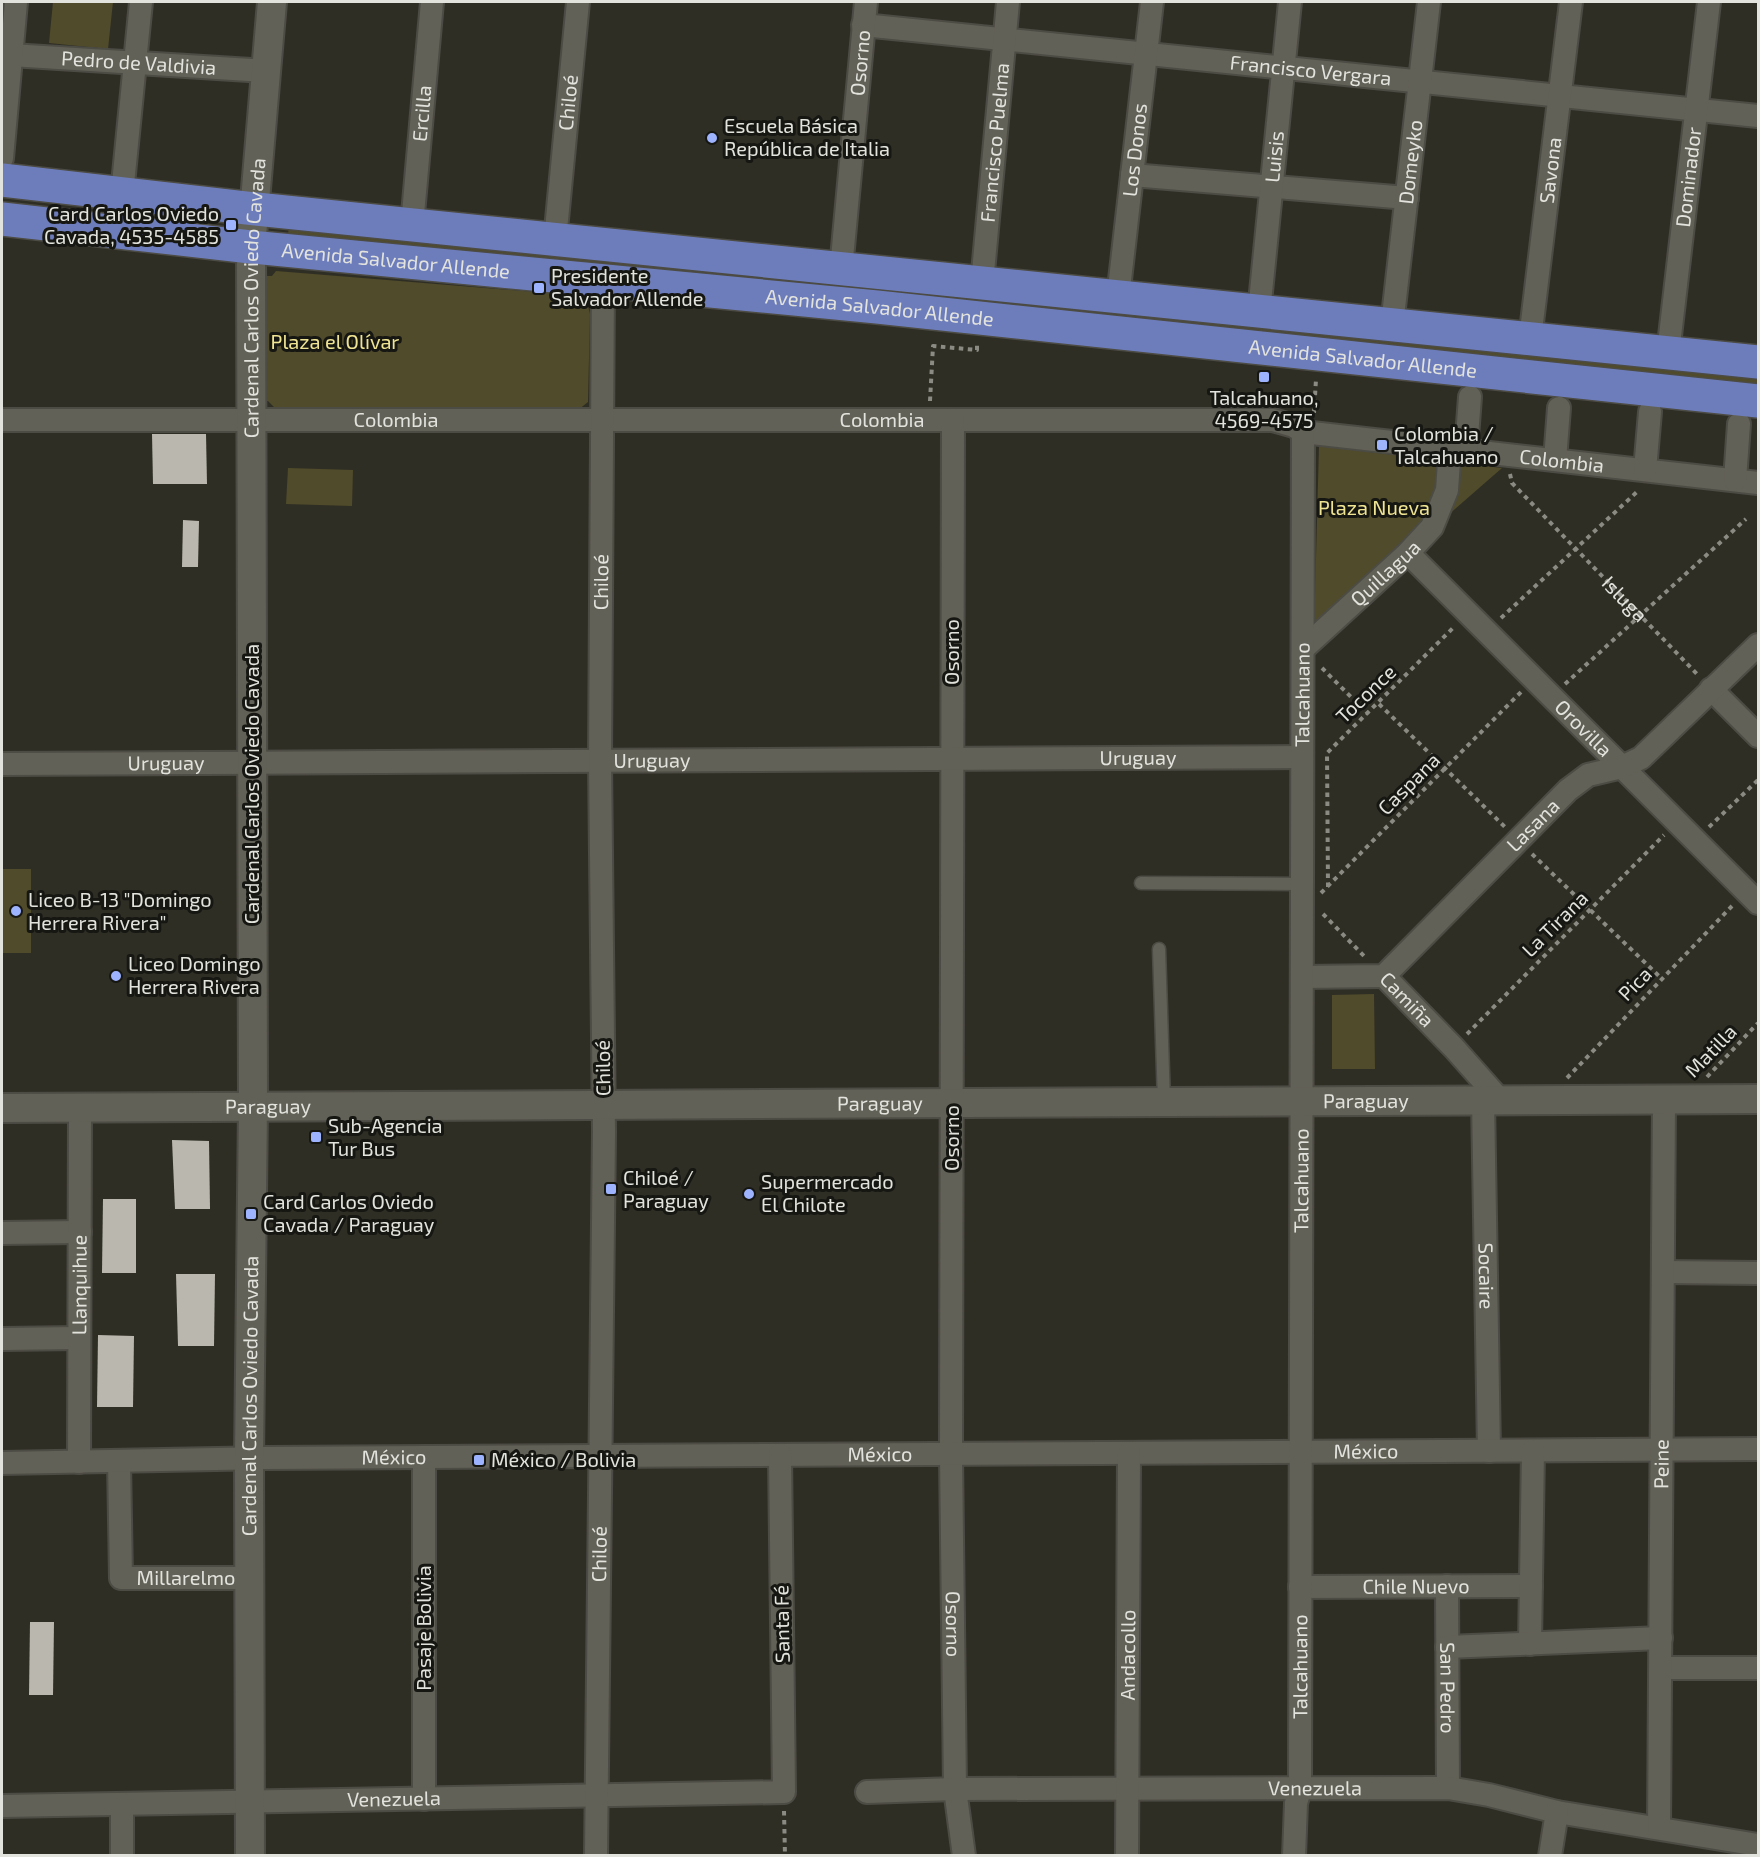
<svg xmlns="http://www.w3.org/2000/svg" width="1760" height="1857" font-family="'Exo 2',sans-serif">
<style>
.green{fill:#504b2a}
.building{fill:#bab8ae}
.lines{fill:none;stroke-linecap:round;stroke-linejoin:round}
.service-casing{stroke:#4c4b44;stroke-width:15}
.minor-casing{stroke:#4c4b44;stroke-width:26}
.tertiary-casing{stroke:#4c4b44;stroke-width:32}
.trunk-casing{stroke:#4c4b44;stroke-width:36}
.path{stroke:#8b8b83;stroke-width:4;stroke-dasharray:4.5 4.5;stroke-linecap:butt}
.service{stroke:#626157;stroke-width:12}
.minor{stroke:#626157;stroke-width:22}
.tertiary{stroke:#626157;stroke-width:28}
.trunk{stroke:#6d7dbb;stroke-width:33}
.poi-dot{fill:#9eb3fd;stroke:#161612;stroke-width:2}
.labels{text-anchor:middle;stroke-width:6;stroke-linejoin:round;paint-order:stroke}
.street-label{font-size:20px;fill:#e3e3dd;stroke:#161612}
.poi-label{font-size:20px;fill:#e3e3dd;stroke:#161612;text-anchor:start}
.park-label{font-size:20px;fill:#efe492;stroke:#161612}
</style>
<rect width="100%" height="100%" fill="#2f2e25"/>
<g class="green">
<polygon points="53,2 113,2 108,49 49,43"/>
<polygon points="289,225 1758,376 1758,388 288,235"/>
<polygon points="276,271 573,295 588,306 590,314 588,402 578,410 275,408 268,401 264,401 264,276 272,276"/>
<polygon points="1319,446 1502,468 1314,632"/>
<polygon points="288,468 353,470 352,506 286,504"/>
<rect x="2" y="869" width="29" height="84"/>
<polygon points="1374,994 1375,1069 1332,1069 1332,995"/>
</g>
<g class="building">
<polygon points="152,434 206,434 207,484 153,484"/>
<polygon points="183,520 199,521 198,567 182,567"/>
<polygon points="172,1140 209,1141 210,1209 175,1209"/>
<polygon points="103,1199 136,1199 136,1273 102,1273"/>
<polygon points="176,1274 215,1274 214,1346 178,1346"/>
<polygon points="98,1335 134,1336 133,1407 97,1407"/>
<polygon points="30,1622 54,1622 53,1695 29,1695"/>
</g>
<g class="lines">
<defs>
<g id="service">
<polyline points="1141,883 1302,884"/>
<polyline points="1159,949 1164,1102"/>
</g>
<g id="minor">
<path id="s2" d="M863,25L1758,116"/>
<path id="s3" d="M11,55L266,71"/>
<polyline points="2,158 16,2"/>
<polyline points="1132,175 1407,198"/>
<polyline points="122,194 141,2"/>
<path id="s4" d="M412,225L432,2"/>
<path id="s5" d="M555,240L578,2"/>
<path id="s6" d="M841,269L866,2"/>
<path id="s7" d="M982,283L1008,2"/>
<path id="s8" d="M1118,297L1152,2"/>
<path id="s9" d="M1259,312L1290,2"/>
<path id="s10" d="M1392,325L1429,2"/>
<path id="s11" d="M1530,339L1571,2"/>
<path id="s12" d="M1668,353L1709,2"/>
<path id="s13" d="M2,420H1273L1294,426L1303,432L1758,483"/>
<path id="s14" d="M953,420L951,1455L955,1789L964,1856"/>
<polyline points="1466,450 1470,397"/>
<polyline points="1555,460 1559,408"/>
<polyline points="1645,470 1650,412"/>
<polyline points="1735,480 1739,424"/>
<path id="s15" d="M1408,553L1758,903"/>
<path id="s16" d="M1303,649L1408,553L1432,527L1447,490L1450,448"/>
<polyline points="1711,689 1758,736"/>
<path id="s17" d="M2,764L1302,757"/>
<path id="s18" d="M1384,976L1454,1048L1500,1100"/>
<path id="s19" d="M1302,977L1384,976L1568,790L1588,775L1622,767L1641,758L1758,645"/>
<path id="s20" d="M1483,1100L1489,1451"/>
<polyline points="2,1233 80,1232"/>
<polyline points="1663,1272 1758,1273"/>
<polyline points="2,1339 79,1338"/>
<polyline points="424,1457 424,1799"/>
<path id="s21" d="M119,1461L121,1578H250"/>
<path id="s22" d="M79,1462L80,1107"/>
<path id="s23" d="M2,1463L265,1458L1758,1449"/>
<path id="s24" d="M1447,1586L1448,1788"/>
<path id="s25" d="M1300,1587L1531,1586"/>
<polyline points="1530,1644 1533,1451"/>
<polyline points="1447,1647 1661,1638"/>
<polyline points="1661,1668 1758,1668"/>
<path id="s26" d="M867,1792L955,1789L1448,1788L1489,1795L1557,1812L1758,1845"/>
<path id="s27" d="M2,1806L784,1792L780,1455"/>
<path id="s28" d="M1659,1828L1664,1099"/>
<polyline points="122,1856 122,1804"/>
<path id="s29" d="M596,1856L604,1132L600,761L603,281"/>
<path id="s30" d="M1127,1856L1129,1453"/>
<path id="s31" d="M1294,1856L1296,1803L1300,1790L1303,432"/>
<polyline points="1550,1856 1557,1812"/>
</g>
<g id="tertiary">
<path id="s32" d="M2,1108L1758,1099"/>
<path id="s33" d="M250,1856L249,1458L253,1106L251,247L272,2"/>
</g>
<g id="trunk">
<polyline points="2,180 256,209 1758,362"/>
<path id="s34" d="M2,219L251,247L877,307L1758,401"/>
</g>
</defs>
<use href="#service" class="service-casing"/>
<use href="#minor" class="minor-casing"/>
<use href="#tertiary" class="tertiary-casing"/>
<use href="#trunk" class="trunk-casing"/>
<g class="path">
<polyline points="930,401 933,346 977,350 977,342"/>
<polyline points="1314,413 1316,379"/>
<path id="s1" d="M1510,474L1512,483L1698,675"/>
<polyline points="1501,618 1639,490"/>
<polyline points="1322,668 1368,714"/>
<polyline points="1565,684 1746,519"/>
<polyline points="1379,704 1505,827"/>
<polyline points="1709,827 1758,780"/>
<polyline points="1532,854 1661,978"/>
<polyline points="1328,887 1327,753 1455,626"/>
<polyline points="1321,893 1521,692"/>
<polyline points="1323,914 1364,956"/>
<polyline points="1467,1034 1664,835"/>
<polyline points="1707,1077 1758,1023"/>
<polyline points="1567,1078 1732,906"/>
<polyline points="784,1811 785,1856"/>
</g>
<use href="#service" class="service"/>
<use href="#minor" class="minor"/>
<use href="#tertiary" class="tertiary"/>
<use href="#trunk" class="trunk"/>
</g>
<g class="poi-dot">
<circle cx="712" cy="138" r="6"/>
<rect x="225" y="219" width="12" height="12" rx="3"/>
<rect x="533" y="282" width="12" height="12" rx="3"/>
<rect x="1258" y="371" width="12" height="12" rx="3"/>
<rect x="1376" y="439" width="12" height="12" rx="3"/>
<circle cx="16" cy="911" r="6"/>
<circle cx="116" cy="976" r="6"/>
<rect x="310" y="1131" width="12" height="12" rx="3"/>
<rect x="605" y="1183" width="12" height="12" rx="3"/>
<circle cx="749" cy="1194" r="6"/>
<rect x="245" y="1208" width="12" height="12" rx="3"/>
<rect x="473" y="1454" width="12" height="12" rx="3"/>
</g>
<g class="labels">
<g class="street-label">
<text dy="7" stroke="none"><textPath href="#s3" startOffset="128">Pedro de Valdivia</textPath></text>
<text dy="7" stroke="none"><textPath href="#s6" startOffset="207">Osorno</textPath></text>
<text dy="7" stroke="none"><textPath href="#s2" startOffset="450">Francisco Vergara</textPath></text>
<text dy="7" stroke="none"><textPath href="#s5" startOffset="138">Chiloé</textPath></text>
<text dy="7" stroke="none"><textPath href="#s4" startOffset="112">Ercilla</textPath></text>
<text dy="7" stroke="none"><textPath href="#s7" startOffset="141">Francisco Puelma</textPath></text>
<text dy="7" stroke="none"><textPath href="#s8" startOffset="148">Los Donos</textPath></text>
<text dy="7" stroke="none"><textPath href="#s9" startOffset="156">Luisis</textPath></text>
<text dy="7" stroke="none"><textPath href="#s10" startOffset="164">Domeyko</textPath></text>
<text dy="7" stroke="none"><textPath href="#s11" startOffset="170">Savona</textPath></text>
<text dy="7" stroke="none"><textPath href="#s12" startOffset="177">Dominador</textPath></text>
<text dy="7" stroke="none"><textPath href="#s34" startOffset="396">Avenida Salvador Allende</textPath></text>
<text dy="7" stroke="none"><textPath href="#s33" startOffset="1558">Cardenal Carlos Oviedo Cavada</textPath></text>
<text dy="7" stroke="none"><textPath href="#s34" startOffset="882">Avenida Salvador Allende</textPath></text>
<text dy="7" stroke="none"><textPath href="#s34" startOffset="1368">Avenida Salvador Allende</textPath></text>
<text dy="7" stroke="none"><textPath href="#s13" startOffset="394">Colombia</textPath></text>
<text dy="7" stroke="none"><textPath href="#s13" startOffset="880">Colombia</textPath></text>
<text dy="7" stroke="none"><textPath href="#s13" startOffset="1564">Colombia</textPath></text>
<text dy="7" stroke="none"><textPath href="#s16" startOffset="112">Quillagua</textPath></text>
<text dy="7" stroke="none"><textPath href="#s29" startOffset="1274">Chiloé</textPath></text>
<text dy="7" stroke="none"><textPath href="#s1" startOffset="171">Isluga</textPath></text>
<text transform="translate(952 652) rotate(-90)" y="7">Osorno</text>
<text dy="7" stroke="none"><textPath href="#s31" startOffset="1162">Talcahuano</textPath></text>
<text transform="translate(1366 694) rotate(-44)" y="7">Toconce</text>
<text dy="7" stroke="none"><textPath href="#s15" startOffset="248">Orovilla</textPath></text>
<text dy="7" stroke="none"><textPath href="#s17" startOffset="1136">Uruguay</textPath></text>
<text dy="7" stroke="none"><textPath href="#s17" startOffset="650">Uruguay</textPath></text>
<text dy="7" stroke="none"><textPath href="#s17" startOffset="164">Uruguay</textPath></text>
<text transform="translate(252 784) rotate(-90)" y="7">Cardenal Carlos Oviedo Cavada</text>
<text transform="translate(1409 784) rotate(-45)" y="7">Caspana</text>
<text dy="7" stroke="none"><textPath href="#s19" startOffset="294">Lasana</textPath></text>
<text transform="translate(1555 924) rotate(-45)" y="7">La Tirana</text>
<text transform="translate(1635 984) rotate(-46)" y="7">Pica</text>
<text dy="7" stroke="none"><textPath href="#s18" startOffset="33">Camiña</textPath></text>
<text transform="translate(1711 1051) rotate(-46)" y="7">Matilla</text>
<text transform="translate(603 1068) rotate(-91)" y="7">Chiloé</text>
<text dy="7" stroke="none"><textPath href="#s32" startOffset="1364">Paraguay</textPath></text>
<text dy="7" stroke="none"><textPath href="#s32" startOffset="878">Paraguay</textPath></text>
<text dy="7" stroke="none"><textPath href="#s32" startOffset="266">Paraguay</textPath></text>
<text transform="translate(952 1138) rotate(-90)" y="7">Osorno</text>
<text dy="7" stroke="none"><textPath href="#s31" startOffset="676">Talcahuano</textPath></text>
<text dy="7" stroke="none"><textPath href="#s20" startOffset="176">Socaire</textPath></text>
<text dy="7" stroke="none"><textPath href="#s22" startOffset="177">Llanquihue</textPath></text>
<text dy="7" stroke="none"><textPath href="#s33" startOffset="460">Cardenal Carlos Oviedo Cavada</textPath></text>
<text dy="7" stroke="none"><textPath href="#s23" startOffset="1364">México</textPath></text>
<text dy="7" stroke="none"><textPath href="#s23" startOffset="878">México</textPath></text>
<text dy="7" stroke="none"><textPath href="#s23" startOffset="392">México</textPath></text>
<text dy="7" stroke="none"><textPath href="#s28" startOffset="364">Peine</textPath></text>
<text dy="7" stroke="none"><textPath href="#s29" startOffset="302">Chiloé</textPath></text>
<text dy="7" stroke="none"><textPath href="#s21" startOffset="182">Millarelmo</textPath></text>
<text dy="7" stroke="none"><textPath href="#s25" startOffset="116">Chile Nuevo</textPath></text>
<text transform="translate(782 1624) rotate(-91)" y="7">Santa Fé</text>
<text dy="7" stroke="none"><textPath href="#s14" startOffset="1204">Osorno</textPath></text>
<text transform="translate(424 1628) rotate(-90)" y="7">Pasaje Bolivia</text>
<text dy="7" stroke="none"><textPath href="#s30" startOffset="201">Andacollo</textPath></text>
<text dy="7" stroke="none"><textPath href="#s31" startOffset="190">Talcahuano</textPath></text>
<text dy="7" stroke="none"><textPath href="#s24" startOffset="102">San Pedro</textPath></text>
<text dy="7" stroke="none"><textPath href="#s26" startOffset="448">Venezuela</textPath></text>
<text dy="7" stroke="none"><textPath href="#s27" startOffset="392">Venezuela</textPath></text>
</g>
<g class="poi-label">
<text x="724" y="133">Escuela Básica<tspan x="724" dy="23">República de Italia</tspan></text>
<text x="219" y="221" text-anchor="end">Card Carlos Oviedo<tspan x="219" dy="23">Cavada, 4535-4585</tspan></text>
<text x="551" y="283">Presidente<tspan x="551" dy="23">Salvador Allende</tspan></text>
<text x="1264" y="405" text-anchor="middle">Talcahuano,<tspan x="1264" dy="23">4569-4575</tspan></text>
<text x="1394" y="441">Colombia /<tspan x="1394" dy="23">Talcahuano</tspan></text>
<text x="28" y="907">Liceo B-13 "Domingo<tspan x="28" dy="23">Herrera Rivera"</tspan></text>
<text x="128" y="971">Liceo Domingo<tspan x="128" dy="23">Herrera Rivera</tspan></text>
<text x="328" y="1133">Sub-Agencia<tspan x="328" dy="23">Tur Bus</tspan></text>
<text x="623" y="1185">Chiloé /<tspan x="623" dy="23">Paraguay</tspan></text>
<text x="761" y="1189">Supermercado<tspan x="761" dy="23">El Chilote</tspan></text>
<text x="263" y="1209">Card Carlos Oviedo<tspan x="263" dy="23">Cavada / Paraguay</tspan></text>
<text x="491" y="1467">México / Bolivia</text>
</g>
<g class="park-label">
<text x="335" y="349">Plaza el Olívar</text>
<text x="1374" y="515">Plaza Nueva</text>
</g>
</g>
<rect width="1760" height="1857" fill="none" stroke="#e3e3dd" stroke-width="6"/>
</svg>
